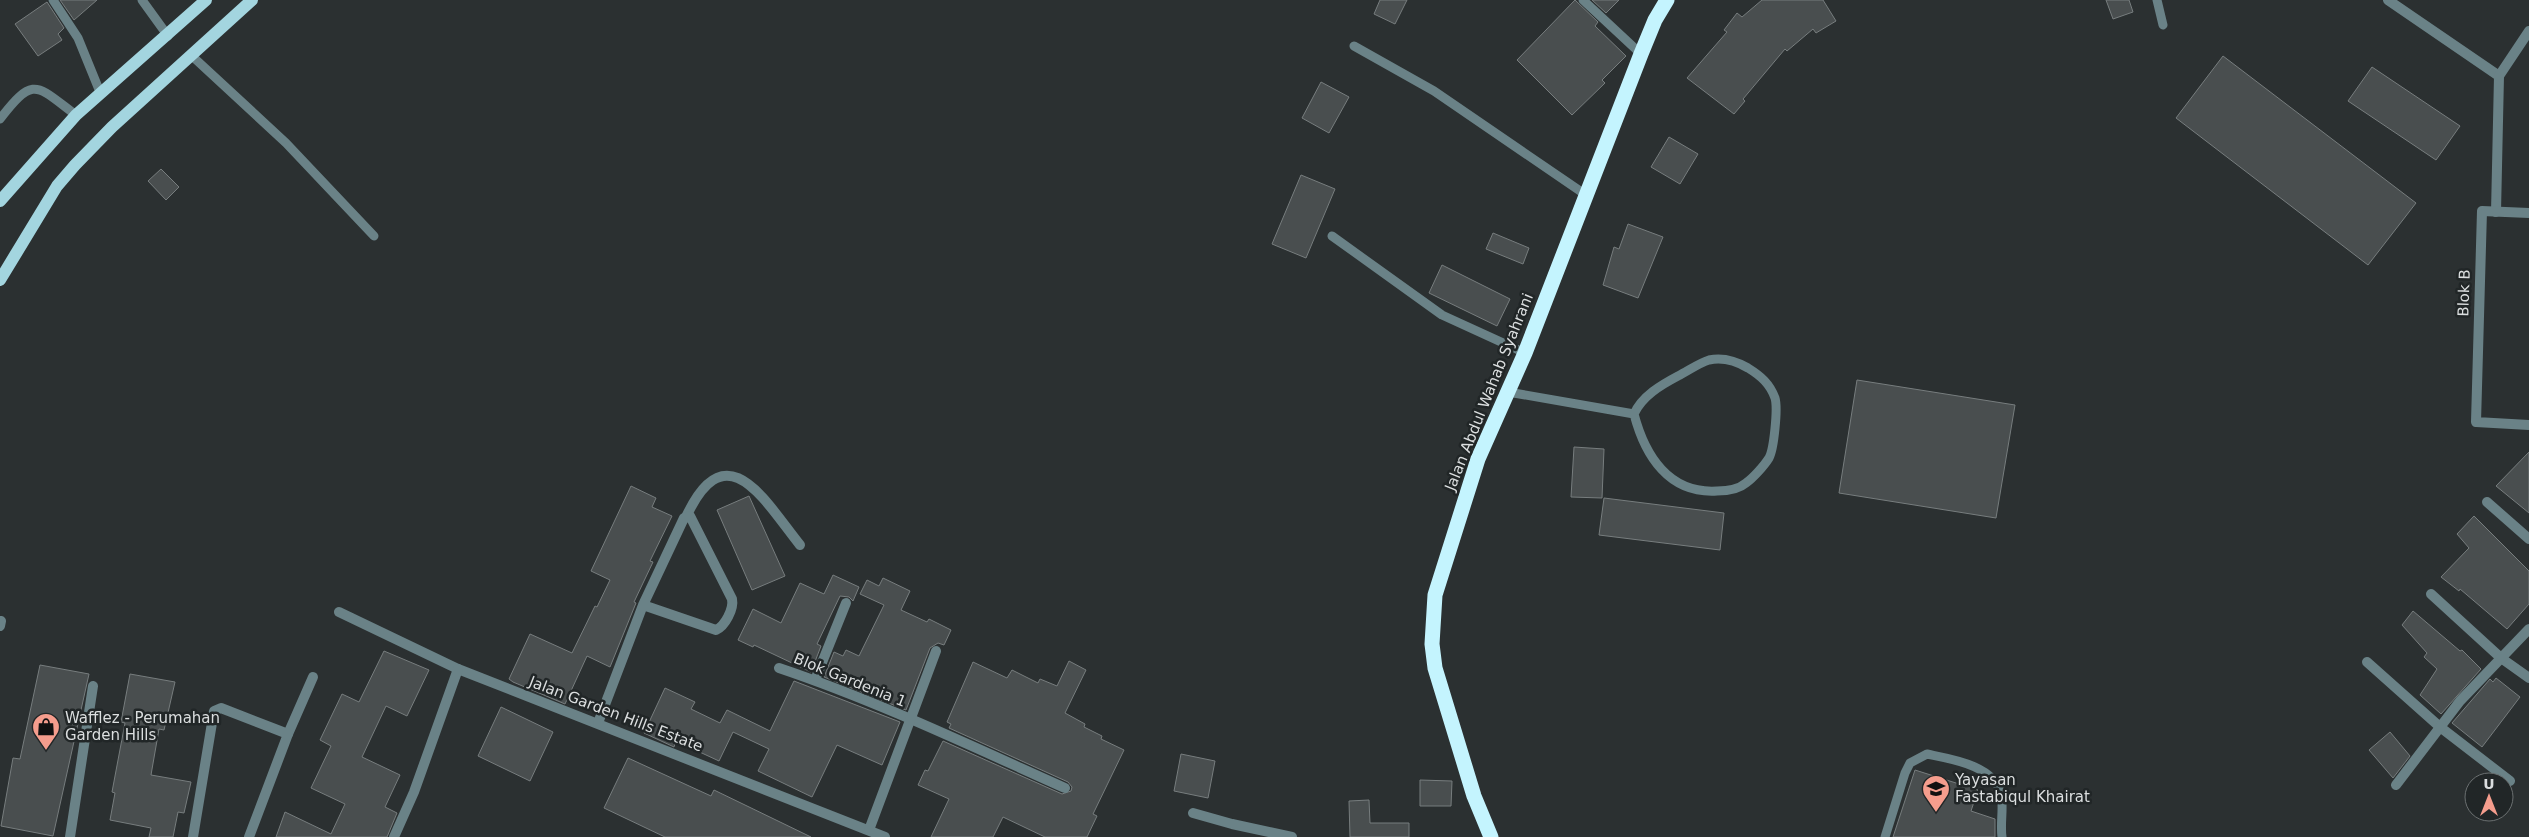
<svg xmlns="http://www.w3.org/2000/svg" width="2529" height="837" font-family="'DejaVu Sans',sans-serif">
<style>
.building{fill:#494e4f;stroke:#777d7e}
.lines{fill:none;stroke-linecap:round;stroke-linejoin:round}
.lane{stroke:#6a8287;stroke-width:9}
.street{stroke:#6a8287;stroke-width:10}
.primary{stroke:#a3d5df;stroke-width:12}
.highway{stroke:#c4f4fe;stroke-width:15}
.labels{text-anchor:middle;stroke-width:5;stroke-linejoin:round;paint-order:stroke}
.street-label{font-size:15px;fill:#dbdedf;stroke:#212627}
.poi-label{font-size:15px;fill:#dbdedf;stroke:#212627;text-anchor:start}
</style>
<rect width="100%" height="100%" fill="#2b3031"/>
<g class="building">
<polygon points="60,0 97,0 74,20"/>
<polygon points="1380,0 1407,0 1395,24 1374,14"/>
<polygon points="1575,0 1598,22 1595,26 1626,56 1602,80 1605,83 1572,115 1517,60"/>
<polygon points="1592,0 1619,0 1606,13"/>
<polygon points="1762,0 1823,0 1836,21 1816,33 1813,29 1787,51 1785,49 1743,99 1745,101 1734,114 1687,78 1727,32 1724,30 1737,13 1742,17"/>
<polygon points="2106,0 2129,0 2133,12 2113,19"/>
<polygon points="47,2 64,28 58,34 62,40 38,56 15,24"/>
<polygon points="2223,56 2416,203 2368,265 2176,118"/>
<polygon points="2372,67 2460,126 2436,160 2348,101"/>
<polygon points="1321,82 1349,97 1329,133 1302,118"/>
<polygon points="1669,137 1698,154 1680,184 1651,167"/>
<polygon points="161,169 179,187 166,200 148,181"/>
<polygon points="1301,175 1335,189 1306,258 1272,244"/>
<polygon points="1628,224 1663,237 1638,298 1603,285 1614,247 1619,249"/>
<polygon points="1493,233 1529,248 1523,264 1486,249"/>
<polygon points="1442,265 1510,299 1497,326 1429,293"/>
<polygon points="1857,380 2015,405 1996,518 1839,493"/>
<polygon points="1574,447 1604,449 1602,498 1571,497"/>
<polygon points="2529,452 2529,513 2496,486"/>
<polygon points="631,486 656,498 652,507 672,516 650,561 653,562 634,602 636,603 610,667 587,656 565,704 513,682 509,679 530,634 572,653 595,606 597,607 610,580 591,571"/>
<polygon points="749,496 785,576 752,590 717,510"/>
<polygon points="1604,498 1724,513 1720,550 1599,535"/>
<polygon points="2474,516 2529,571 2529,604 2507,629 2460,589 2459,591 2441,577 2469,548 2457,534"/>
<polygon points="833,575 859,587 853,601 849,597 840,596 817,644 821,646 811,672 754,645 753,647 738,640 753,609 781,623 800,583 824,594"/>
<polygon points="883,578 910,591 901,610 927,622 929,619 951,630 944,645 938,643 930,648 906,710 824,677 834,652 843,656 846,650 859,656 884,605 860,594 867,580 879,586"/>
<polygon points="2413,611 2460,651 2462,650 2481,669 2441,714 2420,695 2437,669 2424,657 2427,653 2402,625"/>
<polygon points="384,651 429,670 407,716 386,706 362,757 400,775 385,807 397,813 387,837 276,837 285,812 331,834 345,804 311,788 331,746 320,740 342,694 359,702"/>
<polygon points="1069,661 1086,670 1065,713 1085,724 1084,727 1102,736 1101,739 1124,750 1093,814 1097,816 1087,837 1045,837 1003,817 993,837 931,837 949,799 918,785 925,770 928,771 943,741 1062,794 1071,791 1072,787 1068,782 949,728 951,724 947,722 973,662 1007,678 1012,670 1038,683 1040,679 1057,686"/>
<polygon points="40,665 89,674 53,836 1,826 13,758 20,759"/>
<polygon points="130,674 175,682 164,730 159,729 151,775 191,782 184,813 178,812 173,837 149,837 151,828 110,820 115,793 112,792 125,723 121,722"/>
<polygon points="2496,678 2520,697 2482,747 2452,723 2490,679 2493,682"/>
<polygon points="794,681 900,722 882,765 837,745 812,797 758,771 769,749 733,732 719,761 676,741 674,747 644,733 665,688 695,702 691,709 720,723 727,710 770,731"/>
<polygon points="501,707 553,732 530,781 478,756"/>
<polygon points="2390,732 2410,756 2393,778 2369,750"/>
<polygon points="1181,754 1215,761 1208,798 1174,791"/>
<polygon points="628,758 711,796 714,790 811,837 665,837 604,808"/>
<polygon points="1915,770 1978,790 1971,811 1995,819 1995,837 1893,837"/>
<polygon points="1420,780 1452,781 1451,806 1420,806"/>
<polygon points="1369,800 1370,823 1409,823 1409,837 1350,837 1349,801"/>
</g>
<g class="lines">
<g class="lane">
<polyline points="53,0 78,38 100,92"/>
<polyline points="142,0 168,36"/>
<polyline points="1583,0 1641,54"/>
<polyline points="2157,0 2163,25"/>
<polyline points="1354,46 1434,91 1586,195"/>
<polyline points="192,56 286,143 374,236"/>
<path d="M0,119C34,75 36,85 76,115"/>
<polyline points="1332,236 1442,315 1525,353"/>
<path d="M1508,392L1634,414C1642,396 1661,385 1678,376C1688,371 1699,363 1709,360C1723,357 1736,361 1748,368C1761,376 1770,384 1775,398C1778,408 1774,449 1769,458C1764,466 1753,478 1746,483C1739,489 1726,491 1717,491C1669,494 1645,456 1634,414"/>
<path d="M1885,837L1905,773L1910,763L1927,754C1951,759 1994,765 2001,794C2004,807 2000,823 2002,837"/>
</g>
<g class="street">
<polyline points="2388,0 2499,76 2496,212"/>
<polyline points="2499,76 2529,31"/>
<polyline points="2529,213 2482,211 2476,422 2529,425"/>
<polyline points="2487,502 2529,539"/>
<path d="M687,515C727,430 766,503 800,545"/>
<polyline points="2431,594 2501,658 2529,678"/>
<polyline points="339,612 458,669 885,837"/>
<polyline points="0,626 1,621"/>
<polyline points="2367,662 2440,727 2510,781"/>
<path d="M779,668C877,701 971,746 1065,788"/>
<polyline points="815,680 846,603"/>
<path d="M598,723L643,605L684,518L690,516L732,599C734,609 725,626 716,630L643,605"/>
<polyline points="288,734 313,677"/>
<polyline points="2396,785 2460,701 2529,629"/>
<polyline points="1193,813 1232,824 1292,837"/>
<polyline points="869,830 936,651"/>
<polyline points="70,837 93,686"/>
<polyline points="193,837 214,711 221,708 288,734 249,837"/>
<polyline points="394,837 414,792 458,669"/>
</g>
<g class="primary">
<polyline points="0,201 76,115 206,0"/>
<polyline points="0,280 57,186 75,165 112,127 252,0"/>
</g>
<polyline class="highway" points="1491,837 1474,796 1435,668 1432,644 1435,595 1478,459 1525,353 1641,54 1655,20 1667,0"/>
</g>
<defs>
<symbol id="shop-pin" viewBox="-11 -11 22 30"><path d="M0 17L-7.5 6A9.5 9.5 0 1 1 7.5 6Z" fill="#f59d8d" stroke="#212627"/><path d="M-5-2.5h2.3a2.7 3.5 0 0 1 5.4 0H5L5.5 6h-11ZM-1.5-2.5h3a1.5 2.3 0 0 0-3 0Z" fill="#111"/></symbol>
<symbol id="school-pin" viewBox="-11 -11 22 30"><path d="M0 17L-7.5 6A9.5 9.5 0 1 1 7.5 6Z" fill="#f59d8d" stroke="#212627"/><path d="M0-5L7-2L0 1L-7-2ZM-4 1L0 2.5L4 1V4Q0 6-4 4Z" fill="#111"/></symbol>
</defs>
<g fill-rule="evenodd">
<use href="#shop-pin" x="30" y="711" width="32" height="43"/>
<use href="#school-pin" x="1920" y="773" width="32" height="43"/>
</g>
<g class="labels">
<g class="street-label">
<text transform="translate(2464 293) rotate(-88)" y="5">Blok B</text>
<text transform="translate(1489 392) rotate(-68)" y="5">Jalan Abdul Wahab Syahrani</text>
<text transform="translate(850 680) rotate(22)" y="5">Blok Gardenia 1</text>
<text transform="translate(616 714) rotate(21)" y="5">Jalan Garden Hills Estate</text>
</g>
<g class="poi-label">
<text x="65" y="723">Wafflez - Perumahan<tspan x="65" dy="17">Garden Hills</tspan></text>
<text x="1955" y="785">Yayasan<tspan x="1955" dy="17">Fastabiqul Khairat</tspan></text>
</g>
</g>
<g transform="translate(2489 797)"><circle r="24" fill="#212627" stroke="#6b7071"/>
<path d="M0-4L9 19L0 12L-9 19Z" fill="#f59d8d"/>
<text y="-8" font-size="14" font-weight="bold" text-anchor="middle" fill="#dbdedf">U</text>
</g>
</svg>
